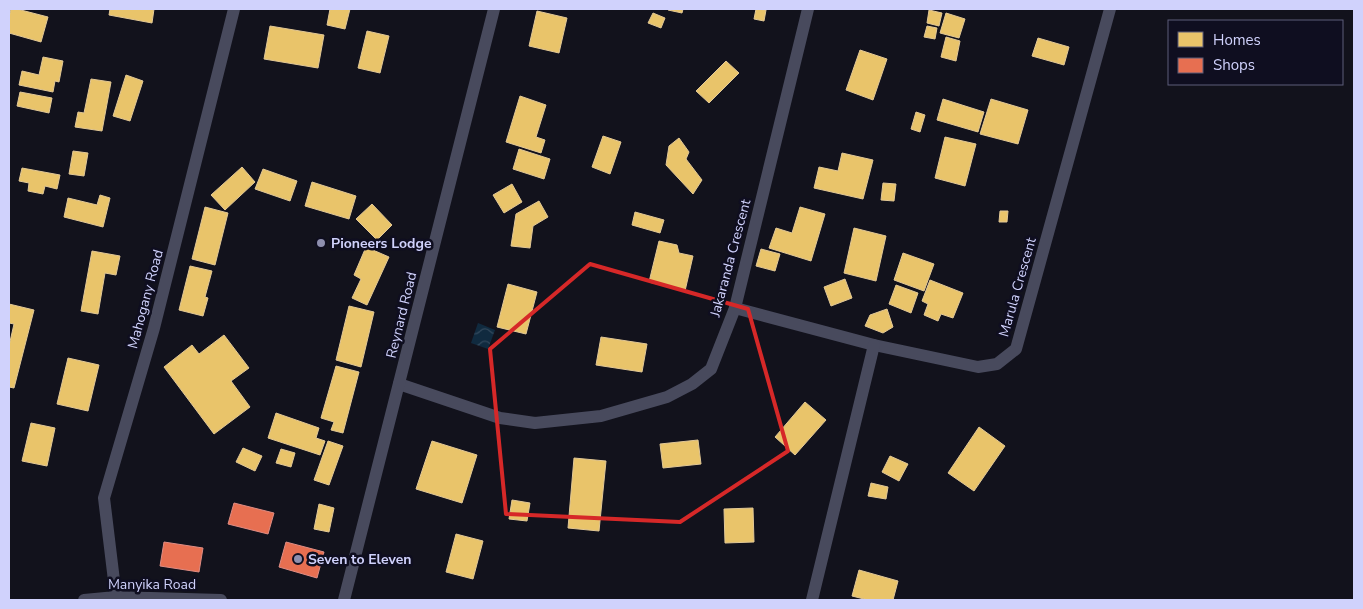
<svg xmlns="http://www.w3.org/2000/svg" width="1363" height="609" font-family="'Nunito Sans',sans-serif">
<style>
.water{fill:url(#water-waves)}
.homes{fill:#e9c46a;stroke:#e2c896}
.shops{fill:#e76f51;stroke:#e08d84}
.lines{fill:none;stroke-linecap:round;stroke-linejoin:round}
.minor{stroke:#484a5d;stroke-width:12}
.marked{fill:none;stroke:#d62828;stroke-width:4;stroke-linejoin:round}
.poi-dot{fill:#8e8fae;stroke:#0f0e20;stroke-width:2}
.labels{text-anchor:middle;stroke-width:5;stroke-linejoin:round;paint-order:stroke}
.poi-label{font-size:14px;font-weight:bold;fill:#d0d2fc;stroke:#0f0e20;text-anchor:start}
.street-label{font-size:14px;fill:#d0d2fc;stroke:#0f0e20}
</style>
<defs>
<pattern id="water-waves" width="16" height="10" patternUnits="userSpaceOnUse" patternTransform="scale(1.25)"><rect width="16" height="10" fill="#102a3f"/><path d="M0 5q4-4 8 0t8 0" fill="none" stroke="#32485c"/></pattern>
</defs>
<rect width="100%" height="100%" fill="#12121c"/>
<polygon class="water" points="478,323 495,330 488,349 471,343"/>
<g class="homes">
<polygon points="11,9 17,9 48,17 41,42 9,33 9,17"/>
<polygon points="110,9 154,9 152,23 109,15"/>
<polygon points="330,9 350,9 345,29 327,25"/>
<polygon points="668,9 683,9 682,13 668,10"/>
<polygon points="756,9 766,10 764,21 754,19"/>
<polygon points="929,10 942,13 939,26 927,23"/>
<polygon points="537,11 567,18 559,53 529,46"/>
<polygon points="653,13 665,18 661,28 648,23"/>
<polygon points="946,13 965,19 959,38 940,33"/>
<polygon points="270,26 324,35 318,68 264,59"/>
<polygon points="927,26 937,28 935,39 924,37"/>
<polygon points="367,31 389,36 380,73 358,68"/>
<polygon points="946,37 960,41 956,61 941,57"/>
<polygon points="1038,38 1069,47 1064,65 1032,56"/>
<polygon points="860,50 887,59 873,100 846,90"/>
<polygon points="43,57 63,61 59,82 55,81 53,92 19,85 22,71 39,75"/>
<polygon points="726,61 739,73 709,103 696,91"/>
<polygon points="126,75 143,81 130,121 113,116"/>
<polygon points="91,79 111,82 102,131 75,127 78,112 84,113"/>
<polygon points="20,92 52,98 49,113 17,106"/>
<polygon points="520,96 546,105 536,137 545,140 541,153 506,142"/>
<polygon points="943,99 984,112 978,132 937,120"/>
<polygon points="991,99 1028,110 1018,144 980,134"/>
<polygon points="916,112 925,115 920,132 911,129"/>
<polygon points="603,136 621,142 610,174 592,167"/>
<polygon points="945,137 976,144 965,186 935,178"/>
<polygon points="679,138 689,152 686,159 702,180 693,194 666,165 669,146"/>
<polygon points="519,149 550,159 544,179 513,169"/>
<polygon points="73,151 88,153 84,176 69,174"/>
<polygon points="842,153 873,160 863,199 814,188 819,167 838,171"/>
<polygon points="242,167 255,182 225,210 211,195"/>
<polygon points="22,168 60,175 57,189 45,186 43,194 28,191 29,183 19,181"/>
<polygon points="263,169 297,181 290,201 255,189"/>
<polygon points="312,182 356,196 349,219 305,206"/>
<polygon points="883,183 896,184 894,201 881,200"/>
<polygon points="512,184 522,202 504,213 493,195"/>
<polygon points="100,195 110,198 103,227 64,217 68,198 97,205"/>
<polygon points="539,201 548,217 533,226 530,248 511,246 516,214"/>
<polygon points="372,204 392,225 377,240 356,219"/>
<polygon points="205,207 228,213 215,265 192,259"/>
<polygon points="800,207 825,214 811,261 769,248 776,228 792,233"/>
<polygon points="1000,211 1008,211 1007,222 999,222"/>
<polygon points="635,212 664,220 660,233 632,225"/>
<polygon points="854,228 886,236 876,281 844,273"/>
<polygon points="659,241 677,245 679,253 693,256 685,291 649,282"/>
<polygon points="366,247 389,257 367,305 352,298 361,279 354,275"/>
<polygon points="761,249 780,254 775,271 756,266"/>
<polygon points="92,251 120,256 116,275 105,273 98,314 81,311"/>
<polygon points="903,253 934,264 924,291 894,280"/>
<polygon points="190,266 212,271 205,297 208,298 203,316 179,310"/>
<polygon points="845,279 852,298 831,306 824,287"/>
<polygon points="930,280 963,293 953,318 941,314 938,321 924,315 928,304 922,301"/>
<polygon points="508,284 537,292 526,334 497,327"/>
<polygon points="896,285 918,293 911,313 889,304"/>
<polygon points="9,304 34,310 14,388 9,387 9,346 14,324 9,323"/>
<polygon points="349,306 374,312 361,367 336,360"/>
<polygon points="887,309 893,327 883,333 865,326 870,315"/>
<polygon points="224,335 249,368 231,381 250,407 214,434 164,367 192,345 199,354"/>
<polygon points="601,337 647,344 642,372 596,365"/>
<polygon points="68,358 99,365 88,411 57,404"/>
<polygon points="336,366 359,372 343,433 331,430 334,422 321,418"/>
<polygon points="805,402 826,420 795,455 775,437"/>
<polygon points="276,413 319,428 316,438 325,441 320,455 268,438"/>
<polygon points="31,423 55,428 47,466 22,461"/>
<polygon points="979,427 1005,446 974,491 948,473"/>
<polygon points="698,440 701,464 663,468 660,444"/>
<polygon points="328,441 343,446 329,485 314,480"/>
<polygon points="432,441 477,455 462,503 416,489"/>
<polygon points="243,448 262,456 255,471 236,462"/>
<polygon points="281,449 295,453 291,467 276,463"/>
<polygon points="890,456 908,464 899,481 882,472"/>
<polygon points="574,458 606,461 599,531 568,528"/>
<polygon points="871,483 888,487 886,499 868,496"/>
<polygon points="512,500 530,503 527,521 509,519"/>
<polygon points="319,504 334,508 329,532 314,529"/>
<polygon points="753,508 754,542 725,543 724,509"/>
<polygon points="456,534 483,541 473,579 446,572"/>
<polygon points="859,570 898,581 893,600 868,600 852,596"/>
</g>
<g class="shops">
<polygon points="234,503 274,513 268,534 228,524"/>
<polygon points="164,542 203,548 199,572 160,566"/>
<polygon points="286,542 324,552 317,578 279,567"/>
</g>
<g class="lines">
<g class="minor">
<polyline points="735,308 874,345 978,367 997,364 1016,349 1110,9"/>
<polyline points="399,384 500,418 535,423 601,416 667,397 692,384 711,369 735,308 808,9"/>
<polyline points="116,597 104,498 154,328 234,9"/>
<polyline points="84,600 116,597 221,600"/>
<polyline points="344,600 494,9"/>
<polyline points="812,600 874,345"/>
</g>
</g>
<path class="marked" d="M590,264L748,309L788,451L680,522L506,514L490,349Z"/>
<g class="poi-dot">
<circle cx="321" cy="243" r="5"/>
<circle cx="298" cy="559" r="5"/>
</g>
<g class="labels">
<g class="poi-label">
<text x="331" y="248">Pioneers Lodge</text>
<text x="308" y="564">Seven to Eleven</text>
</g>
<g class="street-label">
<text transform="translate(730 258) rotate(-75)" y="5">Jakaranda Crescent</text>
<text transform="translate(1017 287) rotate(-74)" y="5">Marula Crescent</text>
<text transform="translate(145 299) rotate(-75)" y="5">Mahogany Road</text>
<text transform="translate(401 315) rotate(-76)" y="5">Reynard Road</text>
<text x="152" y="589">Manyika Road</text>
</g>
</g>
<rect width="1363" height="609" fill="none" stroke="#d0d2fc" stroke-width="20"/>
<rect x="1168" y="20" width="175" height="65" fill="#0f0e20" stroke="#5c5c78"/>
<rect x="1178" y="32" width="25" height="15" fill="#e9c46a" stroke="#5c5c78"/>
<text x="1213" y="45" font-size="15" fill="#d0d2fc">Homes</text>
<rect x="1178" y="58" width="25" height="15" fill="#e76f51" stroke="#5c5c78"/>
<text x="1213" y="70" font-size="15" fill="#d0d2fc">Shops</text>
</svg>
